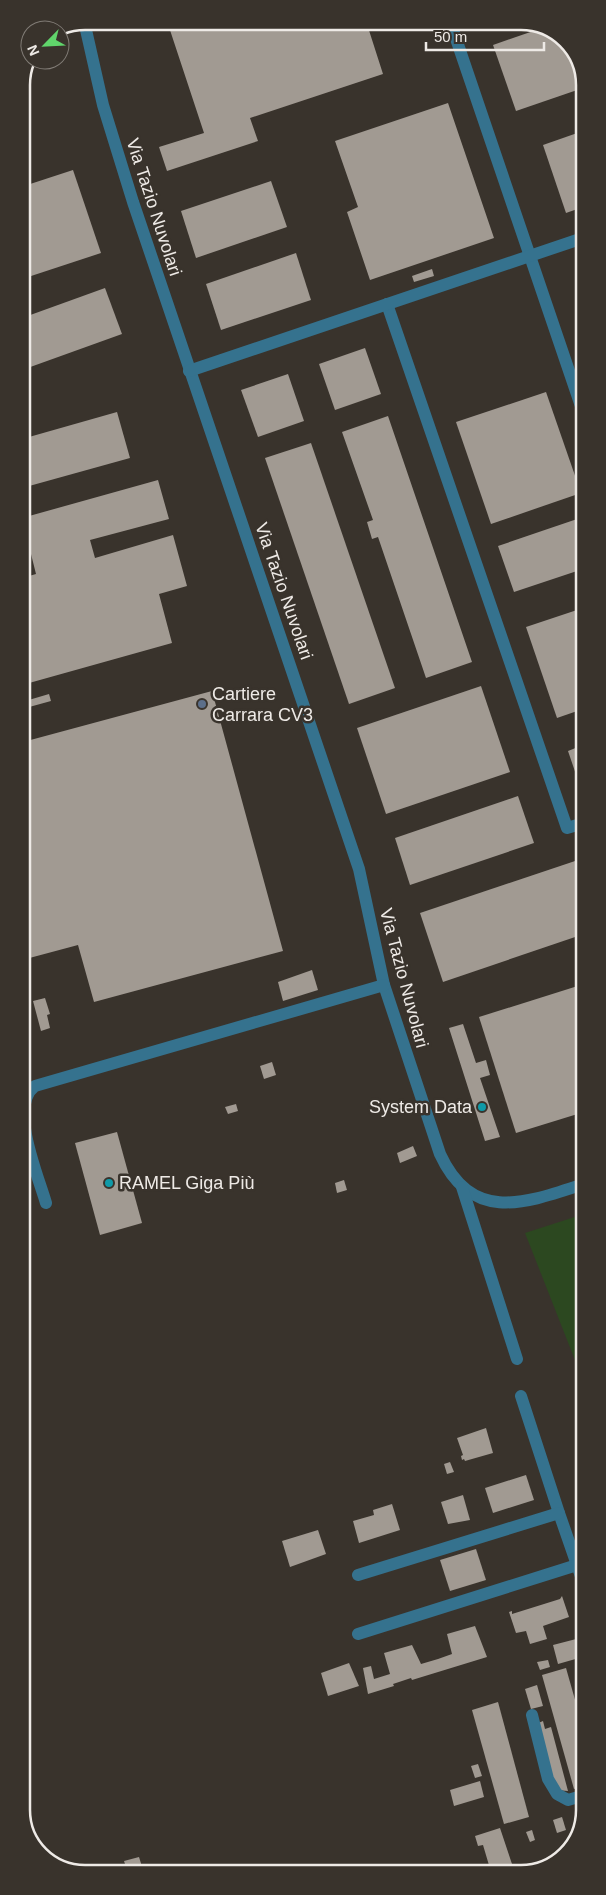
<svg xmlns="http://www.w3.org/2000/svg" width="606" height="1895" font-family="Arial,sans-serif">
<style>
.green{fill:#2c4820}
.building{fill:#a19a92}
.lines{fill:none;stroke-linecap:round;stroke-linejoin:round}
.minor{stroke:#35728e;stroke-width:12}
.service-dot{fill:#5c6f8a;stroke:#39332c;stroke-width:2}
.culture-dot{fill:#0f9aa8;stroke:#39332c;stroke-width:2}
.labels{text-anchor:middle;stroke-width:5;stroke-linejoin:round;paint-order:stroke}
.street-label{font-size:18px;fill:#eeeae6;stroke:#39332c}
.poi-label{font-size:18px;fill:#eeeae6;stroke:#39332c;text-anchor:start}
.rim{fill:none;stroke:#eeeae6;stroke-width:2.5}
</style>
<rect width="100%" height="100%" fill="#39332c"/>
<polygon class="green" points="584,1214 584,1383 525,1233"/>
<g class="building">
<polygon points="167,21 366,21 383,74 250,118 258,141 167,171 159,147 204,133"/>
<polygon points="542,28 563,37 583,68 583,88 516,111 493,45"/>
<polygon points="448,103 494,238 370,280 347,212 358,207 335,141"/>
<polygon points="583,131 583,207 566,213 543,145"/>
<polygon points="73,170 101,253 22,279 21,187"/>
<polygon points="271,181 287,227 196,258 181,211"/>
<polygon points="296,253 311,300 221,330 206,284"/>
<polygon points="432,269 434,276 414,282 412,276"/>
<polygon points="105,288 122,334 22,370 22,318"/>
<polygon points="365,348 381,394 335,410 319,364"/>
<polygon points="288,374 304,421 258,437 241,390"/>
<polygon points="546,392 581,493 491,524 456,422"/>
<polygon points="117,412 130,458 22,488 22,439"/>
<polygon points="388,416 472,662 426,678 378,537 372,539 367,522 373,520 342,432"/>
<polygon points="311,443 395,688 349,704 265,458"/>
<polygon points="158,480 169,519 90,540 95,558 173,535 187,586 159,594 172,643 22,685 22,578 36,574 22,518"/>
<polygon points="583,517 583,569 514,592 498,546"/>
<polygon points="583,608 583,709 557,718 526,627"/>
<polygon points="481,686 510,772 386,814 357,728"/>
<polygon points="212,691 283,951 94,1002 78,945 22,960 22,764 29,762 23,742"/>
<polygon points="49,694 51,701 22,709 22,702"/>
<polygon points="583,745 584,795 583,795 568,751"/>
<polygon points="518,796 534,843 410,885 395,838"/>
<polygon points="584,858 584,934 443,982 420,913"/>
<polygon points="312,970 318,990 283,1001 278,982"/>
<polygon points="584,984 584,1112 516,1133 479,1017"/>
<polygon points="45,998 50,1014 47,1015 50,1028 41,1031 33,1001"/>
<polygon points="463,1024 476,1063 486,1060 490,1075 480,1078 500,1137 485,1141 449,1028"/>
<polygon points="272,1062 276,1075 264,1079 260,1066"/>
<polygon points="236,1104 238,1111 228,1114 225,1107"/>
<polygon points="117,1132 142,1223 100,1235 75,1143"/>
<polygon points="413,1146 417,1156 400,1163 397,1153"/>
<polygon points="344,1180 347,1190 337,1193 335,1183"/>
<polygon points="486,1428 493,1453 465,1461 464,1459 462,1460 461,1456 463,1455 457,1438"/>
<polygon points="450,1462 454,1472 447,1474 444,1464"/>
<polygon points="526,1475 534,1500 493,1513 485,1488"/>
<polygon points="463,1495 470,1520 448,1524 441,1502"/>
<polygon points="392,1504 400,1530 359,1543 353,1521 374,1515 373,1510"/>
<polygon points="318,1530 326,1554 290,1567 282,1541"/>
<polygon points="476,1549 486,1580 450,1591 440,1560"/>
<polygon points="562,1596 569,1617 543,1626 547,1639 530,1644 526,1631 516,1633 509,1612 512,1611 512,1614 560,1599"/>
<polygon points="475,1626 487,1657 412,1680 411,1678 393,1684 394,1686 368,1694 363,1668 371,1666 374,1679 390,1674 384,1653 412,1645 421,1664 438,1659 452,1654 447,1634"/>
<polygon points="580,1638 585,1664 581,1665 579,1658 558,1664 553,1645"/>
<polygon points="548,1660 550,1667 540,1670 537,1662"/>
<polygon points="349,1663 359,1686 328,1696 321,1673"/>
<polygon points="566,1668 585,1735 585,1786 574,1789 542,1675"/>
<polygon points="537,1685 543,1706 531,1709 525,1689"/>
<polygon points="498,1702 529,1817 504,1824 472,1710"/>
<polygon points="543,1721 545,1729 551,1727 568,1791 556,1790 536,1724"/>
<polygon points="478,1764 482,1776 475,1778 471,1766"/>
<polygon points="480,1781 484,1797 454,1806 450,1790"/>
<polygon points="562,1817 566,1830 557,1833 553,1820"/>
<polygon points="500,1828 513,1867 491,1872 483,1845 478,1846 475,1836"/>
<polygon points="532,1830 535,1840 530,1842 526,1832"/>
<polygon points="139,1857 143,1870 128,1873 124,1861"/>
</g>
<g class="lines">
<g class="minor">
<path d="M84,21L103,105L133,202L359,869L384,985L440,1154C472,1224 526,1203 584,1184"/>
<polyline points="450,21 583,412"/>
<polyline points="387,304 567,828 584,823"/>
<polyline points="189,371 583,238"/>
<polyline points="462,1187 517,1359"/>
<path d="M46,1203C38,1175 8,1106 35,1086L384,985"/>
<polyline points="521,1396 559,1513 584,1585"/>
<polyline points="358,1575 559,1513"/>
<polyline points="358,1634 577,1565"/>
<polyline points="532,1715 548,1779 557,1794 568,1800 585,1795"/>
</g>
</g>
<circle class="service-dot" cx="202" cy="704" r="5"/>
<g class="culture-dot">
<circle cx="482" cy="1107" r="5"/>
<circle cx="109" cy="1183" r="5"/>
</g>
<g class="labels">
<g class="street-label">
<text transform="translate(154 207) rotate(72)" y="6">Via Tazio Nuvolari</text>
<text transform="translate(284 591) rotate(71)" y="6">Via Tazio Nuvolari</text>
<text transform="translate(404 978) rotate(75)" y="6">Via Tazio Nuvolari</text>
</g>
<g class="poi-label">
<text x="212" y="700">Cartiere<tspan x="212" dy="21">Carrara CV3</tspan></text>
<text x="472" y="1113" text-anchor="end">System Data</text>
<text x="119" y="1189">RAMEL Giga Più</text>
</g>
</g>
<path d="M0 0H606V1895H0ZM85 30H521A55 55 0 0 1 576 85V1810A55 55 0 0 1 521 1865H85A55 55 0 0 1 30 1810V85A55 55 0 0 1 85 30Z" fill="#39332c" fill-rule="evenodd"/>
<path class="rim" d="M85 30H521A55 55 0 0 1 576 85V1810A55 55 0 0 1 521 1865H85A55 55 0 0 1 30 1810V85A55 55 0 0 1 85 30Z"/>
<g transform="translate(45 45) rotate(246)"><circle r="24" fill="#39332c" stroke="#817c76"/>
<path d="M0-4L9 19L0 12L-9 19Z" fill="#60d56b"/>
<text y="-8" font-size="14" font-weight="bold" text-anchor="middle" fill="#eeeae6">N</text>
</g>
<path d="M426 42v8h118v-8" fill="none" stroke="#eeeae6" stroke-width="2.5"/>
<text x="434" y="42" font-size="15" fill="#eeeae6" stroke="#39332c" stroke-width="4" paint-order="stroke">50 m</text>
</svg>
